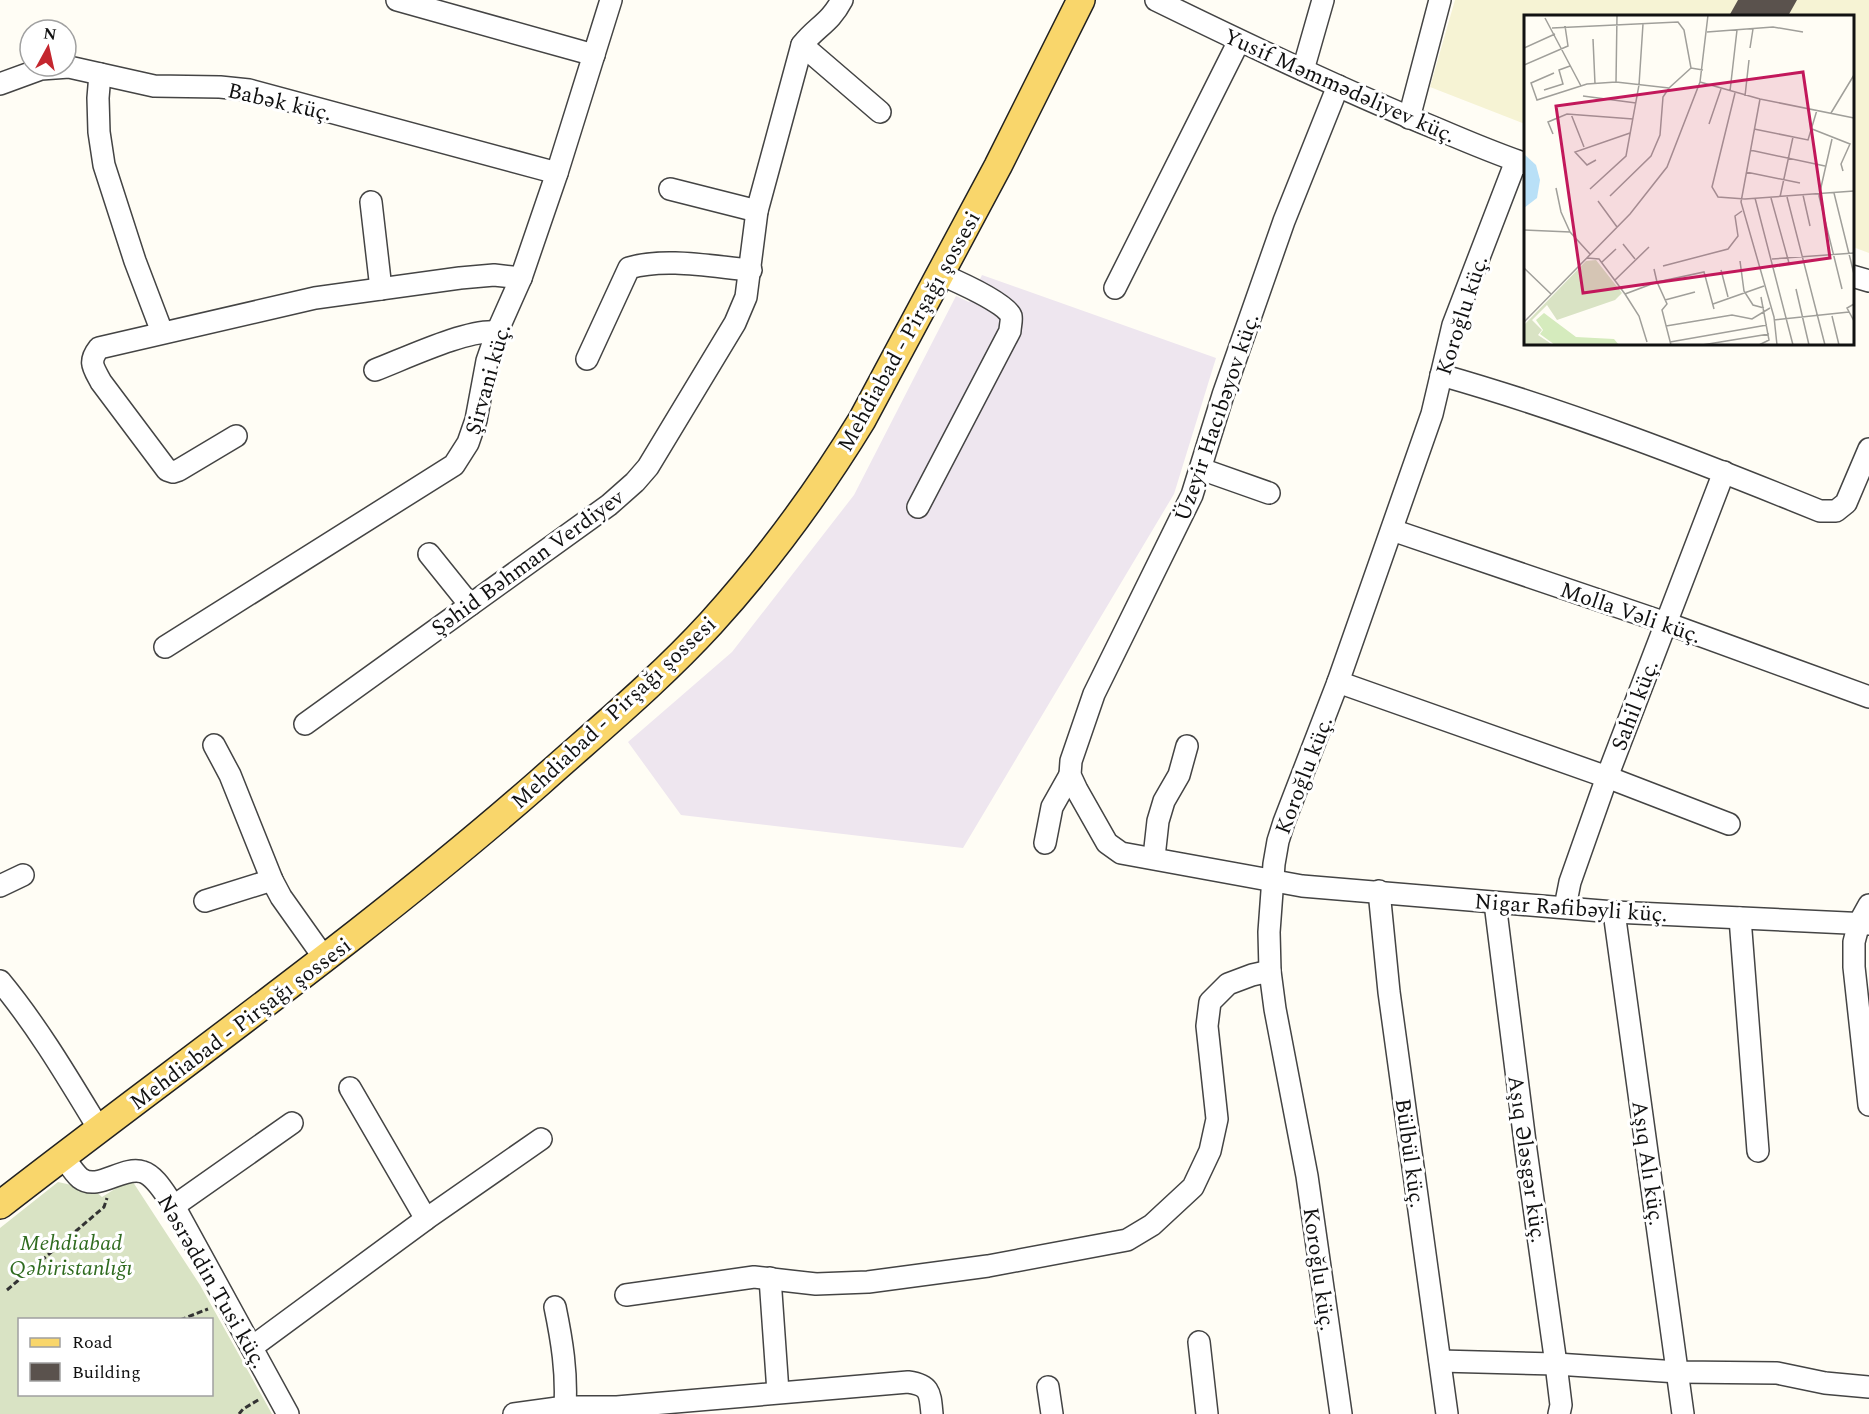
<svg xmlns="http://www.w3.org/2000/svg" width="1869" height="1414" font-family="Spectral,serif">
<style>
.industrial{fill:#eee6ef}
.farmland{fill:#f6f3d4}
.cemetery{fill:#d9e3c4;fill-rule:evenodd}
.building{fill:#5a524d}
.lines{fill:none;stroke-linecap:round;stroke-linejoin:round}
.minor-casing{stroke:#444;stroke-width:24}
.major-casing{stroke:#222;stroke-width:30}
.path{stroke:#333;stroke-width:3;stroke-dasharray:6 3;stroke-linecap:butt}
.minor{stroke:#fff;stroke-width:21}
.major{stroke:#f9d66b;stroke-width:27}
.labels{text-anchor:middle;stroke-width:6;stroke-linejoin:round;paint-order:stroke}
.street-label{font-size:22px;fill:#111;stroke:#fff}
.park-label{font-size:22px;font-style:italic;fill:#2f6b1f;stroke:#fff}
.inset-road{fill:none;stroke:#a09f9a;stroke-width:1.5}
.view{fill:#c2185b;fill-opacity:0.15;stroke:#c2185b;stroke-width:3}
.inset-edge{fill:none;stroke:#111;stroke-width:3}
</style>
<rect width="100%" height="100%" fill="#fffdf5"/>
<polygon class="industrial" points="982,275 1216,358 1174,494 963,848 681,815 628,742 732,652 854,495 956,296 969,302"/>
<polygon class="farmland" points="1455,0 1869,0 1869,253 1853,247 1852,16 1526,16 1525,124 1430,87"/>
<path class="cemetery" d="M131,1179L200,1285L272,1414H0V1228L58,1182L94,1190L102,1197ZM20,1320H212V1394H20Z"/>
<polygon class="building" points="1738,0 1797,0 1788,16 1729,16"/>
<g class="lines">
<defs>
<g id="minor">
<polyline points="397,0 594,55"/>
<path d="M1156,0C1250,46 1344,91 1440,130C1468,142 1497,154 1526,164"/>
<polyline points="802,45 880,112"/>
<polyline points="1303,70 1323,0"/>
<polyline points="100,74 98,98 99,132 104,165 135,261 162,332"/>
<polyline points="0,84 41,69 69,67 154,86 220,87 249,90 557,173"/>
<polyline points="1338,86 1284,221 1223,395 1192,495 1094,694 1071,761 1070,775 1077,790 1107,843 1121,853 1302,886 1614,912 1869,924"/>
<polyline points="1409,118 1440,0"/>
<polyline points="670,189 757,211"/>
<polyline points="371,202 381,289"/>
<polyline points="1852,276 1869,281"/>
<polyline points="1115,288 1239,41"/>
<path d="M587,359L629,268C665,257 714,267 751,270"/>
<path d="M375,370C404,359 469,328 497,332"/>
<path d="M1441,375C1568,411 1697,461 1820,511H1836L1846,503L1869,449"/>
<path d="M236,436L179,470L173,472L167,470L101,382C93,367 88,362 99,348L315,298L460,278L494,275L521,278"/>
<polyline points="1201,469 1269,493"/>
<path d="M918,507L1010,331C1010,326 1012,321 1011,316C1007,303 954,280 940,274"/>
<polyline points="1392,530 1666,623 1869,697"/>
<polyline points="429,554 470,605"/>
<polyline points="165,647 454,465 468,443 476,420 487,361 497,332 521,278 557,173 611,0"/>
<polyline points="1338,682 1607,777 1729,824"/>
<path d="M305,724L609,505L635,482L648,467L735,323L746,297L757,211L802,45C816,27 830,23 842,0"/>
<polyline points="214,745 230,775 272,880 281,897 325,959"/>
<polyline points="1045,843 1052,807 1070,775"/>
<polyline points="1154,857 1158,821 1164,801 1179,775 1187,746"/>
<polyline points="0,886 23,875"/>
<polyline points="1379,891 1389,992 1447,1414"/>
<polyline points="205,901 272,880"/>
<polyline points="1495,903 1526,1150 1556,1364 1561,1405 1559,1414"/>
<polyline points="1869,905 1859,923 1854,942 1854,967 1869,1105"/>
<polyline points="1565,907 1570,882 1607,777 1724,472"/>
<polyline points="1614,912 1683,1414"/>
<polyline points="1740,918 1758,1151"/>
<path d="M0,981C38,1027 68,1078 99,1129"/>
<polyline points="350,1088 426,1219"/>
<path d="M63,1156C68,1163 74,1173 80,1178C98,1192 123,1165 143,1172C156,1176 166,1196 174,1206L288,1414"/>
<polyline points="174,1206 292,1123"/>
<polyline points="770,1278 778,1392"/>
<polyline points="626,1295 754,1277 816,1284 868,1282 988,1266 1127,1240 1152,1225 1193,1187 1210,1151 1217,1119 1207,1026 1210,1002 1228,984 1252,975 1270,971"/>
<path d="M555,1307C562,1341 567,1372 565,1407H617L908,1382C931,1385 930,1394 932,1414"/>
<polyline points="1199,1342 1207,1414"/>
<polyline points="252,1347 426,1219 541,1139"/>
<polyline points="1440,1361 1556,1364 1678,1372 1777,1373 1825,1383 1869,1387"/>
<polyline points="1048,1387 1052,1414"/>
<polyline points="514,1414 565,1407 565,1414"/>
<polyline points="1341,1414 1307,1176 1275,1009 1270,971 1269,932 1274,864 1278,841 1284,822 1338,682 1432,414 1453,325 1516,161"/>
</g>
<path id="major" d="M0,1205C180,1065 367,934 539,783C597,731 658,681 711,623C768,560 818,492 862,420L998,166L1081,0"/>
</defs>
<use href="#minor" class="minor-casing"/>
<use href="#major" class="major-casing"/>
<g class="path">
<polyline points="7,1290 104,1207 107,1198"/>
<polyline points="180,1320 208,1309"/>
<polyline points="239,1414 243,1409 260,1399"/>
</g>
<use href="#minor" class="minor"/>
<use href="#major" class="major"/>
</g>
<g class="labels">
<g class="street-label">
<text transform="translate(1340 85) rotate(24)" y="8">Yusif Məmmədəliyev küç.</text>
<text transform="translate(280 101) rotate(13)" y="8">Babək küç.</text>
<text transform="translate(1461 315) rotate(-72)" y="8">Koroğlu küç.</text>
<text transform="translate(908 331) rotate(-61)" y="8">Mehdiabad - Pirşağı şossesi</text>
<text transform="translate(487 379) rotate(-74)" y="8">Şirvani küç.</text>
<text transform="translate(1216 417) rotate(-71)" y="8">Üzeyir Hacıbəyov küç.</text>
<text transform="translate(527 562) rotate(-36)" y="8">Şəhid Bəhman Verdiyev</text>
<text transform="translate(1631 612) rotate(19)" y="8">Molla Vəli küç.</text>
<text transform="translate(1634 705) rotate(-69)" y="8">Sahil küç.</text>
<text transform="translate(613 712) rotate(-43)" y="8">Mehdiabad - Pirşağı şossesi</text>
<text transform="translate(1303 775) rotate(-69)" y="8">Koroğlu küç.</text>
<text transform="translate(1571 907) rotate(4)" y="8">Nigar Rəfibəyli küç.</text>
<text transform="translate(240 1023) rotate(-37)" y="8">Mehdiabad - Pirşağı şossesi</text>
<text transform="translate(1411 1153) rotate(82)" y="8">Bülbül küç.</text>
<text transform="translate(1528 1159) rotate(82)" y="8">Aşıq Ələsgər küç.</text>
<text transform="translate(1649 1163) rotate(82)" y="8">Aşıq Alı küç.</text>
<text transform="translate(1320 1269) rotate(82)" y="8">Koroğlu küç.</text>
<text transform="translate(213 1281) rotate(60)" y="8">Nəsrəddin Tusi küç.</text>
</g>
<g class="park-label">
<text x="71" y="1250">Mehdiabad<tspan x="71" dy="25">Qəbiristanlığı</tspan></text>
</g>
</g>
<g transform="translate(1524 15)">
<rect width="330" height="330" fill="#fffdf5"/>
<path d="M20,298L52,322L90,324L95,330H31L16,319L19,315L12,305Z" fill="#d5ebbd"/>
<path d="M72,245L98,278L91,285L33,305L23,290L8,305L18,315L14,320L29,330H0V310L62,246Z" fill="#d9e3c4"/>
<path d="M0,139L12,150L16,165L13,183L0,193Z" fill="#b9e0f7"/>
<path class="inset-road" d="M21,3L57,71M28,13L154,7L160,15L167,53M183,17L249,12L279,17M69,24L71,69M0,33L31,19M226,33L229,14M0,50L44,31L41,11M30,58L7,68L13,85L63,69L92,67L145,73L167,53L179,55M92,67L93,0M176,67L236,84L330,103M20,75L39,69L35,55L46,51M206,76L213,15M211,78L188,172L194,182L221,184L330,176M59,81L112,88M221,81L225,45M236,84L217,187L250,302L253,330M307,98L330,60M47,99L60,132M185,109L197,74M230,114L284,125L293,95M288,114L326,129L317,149L319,156M29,119L24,107L43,99L109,104M308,124L295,181L318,274M226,135L301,151M72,145L63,150L51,137L106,118M222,157L276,168M32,173L37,197L46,217M66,174L102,141L115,70L119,9M310,178L330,259M279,180L286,211M86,181L127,141L136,120L139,82L145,73M256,182L269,122M263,182L301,330M231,183L269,330M247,183L265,248L250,252M74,186L93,212M0,215L46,217L66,239M99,229L111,244M63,243L75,244L101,279L133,267L143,289L138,295L147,330M248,244L330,238M216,246L220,276L229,290L240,293M78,247L92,234M139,251L204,234L214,221L211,201L218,196M0,253L27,279M130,254L133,267L180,257L190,294M197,255L204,282M91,265L125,232M272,274L285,330M101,279L115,301L123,327M141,285L171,277M189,289L240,271M330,289L323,293L330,306M308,301L315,330M250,305L325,297M0,307L106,199L143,152L176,67L184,0M142,311L208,300L228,304L246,293M146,327L243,310M178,330L245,319M235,330L245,325L237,282"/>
<path class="view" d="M279,57L306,243L59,278L32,91Z"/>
<rect width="330" height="330" class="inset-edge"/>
</g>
<rect x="18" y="1318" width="195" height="78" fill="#ffffff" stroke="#a0a0a0" stroke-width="1.5"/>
<rect x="30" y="1338" width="30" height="9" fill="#f9d66b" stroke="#a0a0a0" stroke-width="1.5"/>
<text x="72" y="1348" font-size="18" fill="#111111">Road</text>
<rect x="30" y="1363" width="30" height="18" fill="#5a524d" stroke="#a0a0a0" stroke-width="1.5"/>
<text x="72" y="1378" font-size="18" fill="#111111">Building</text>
<g transform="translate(48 48) rotate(8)"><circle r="28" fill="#ffffff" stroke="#a0a0a0" stroke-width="1.5"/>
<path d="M0-4.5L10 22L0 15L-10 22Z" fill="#c4262e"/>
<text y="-9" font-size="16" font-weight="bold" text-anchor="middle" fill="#111111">N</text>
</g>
</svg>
